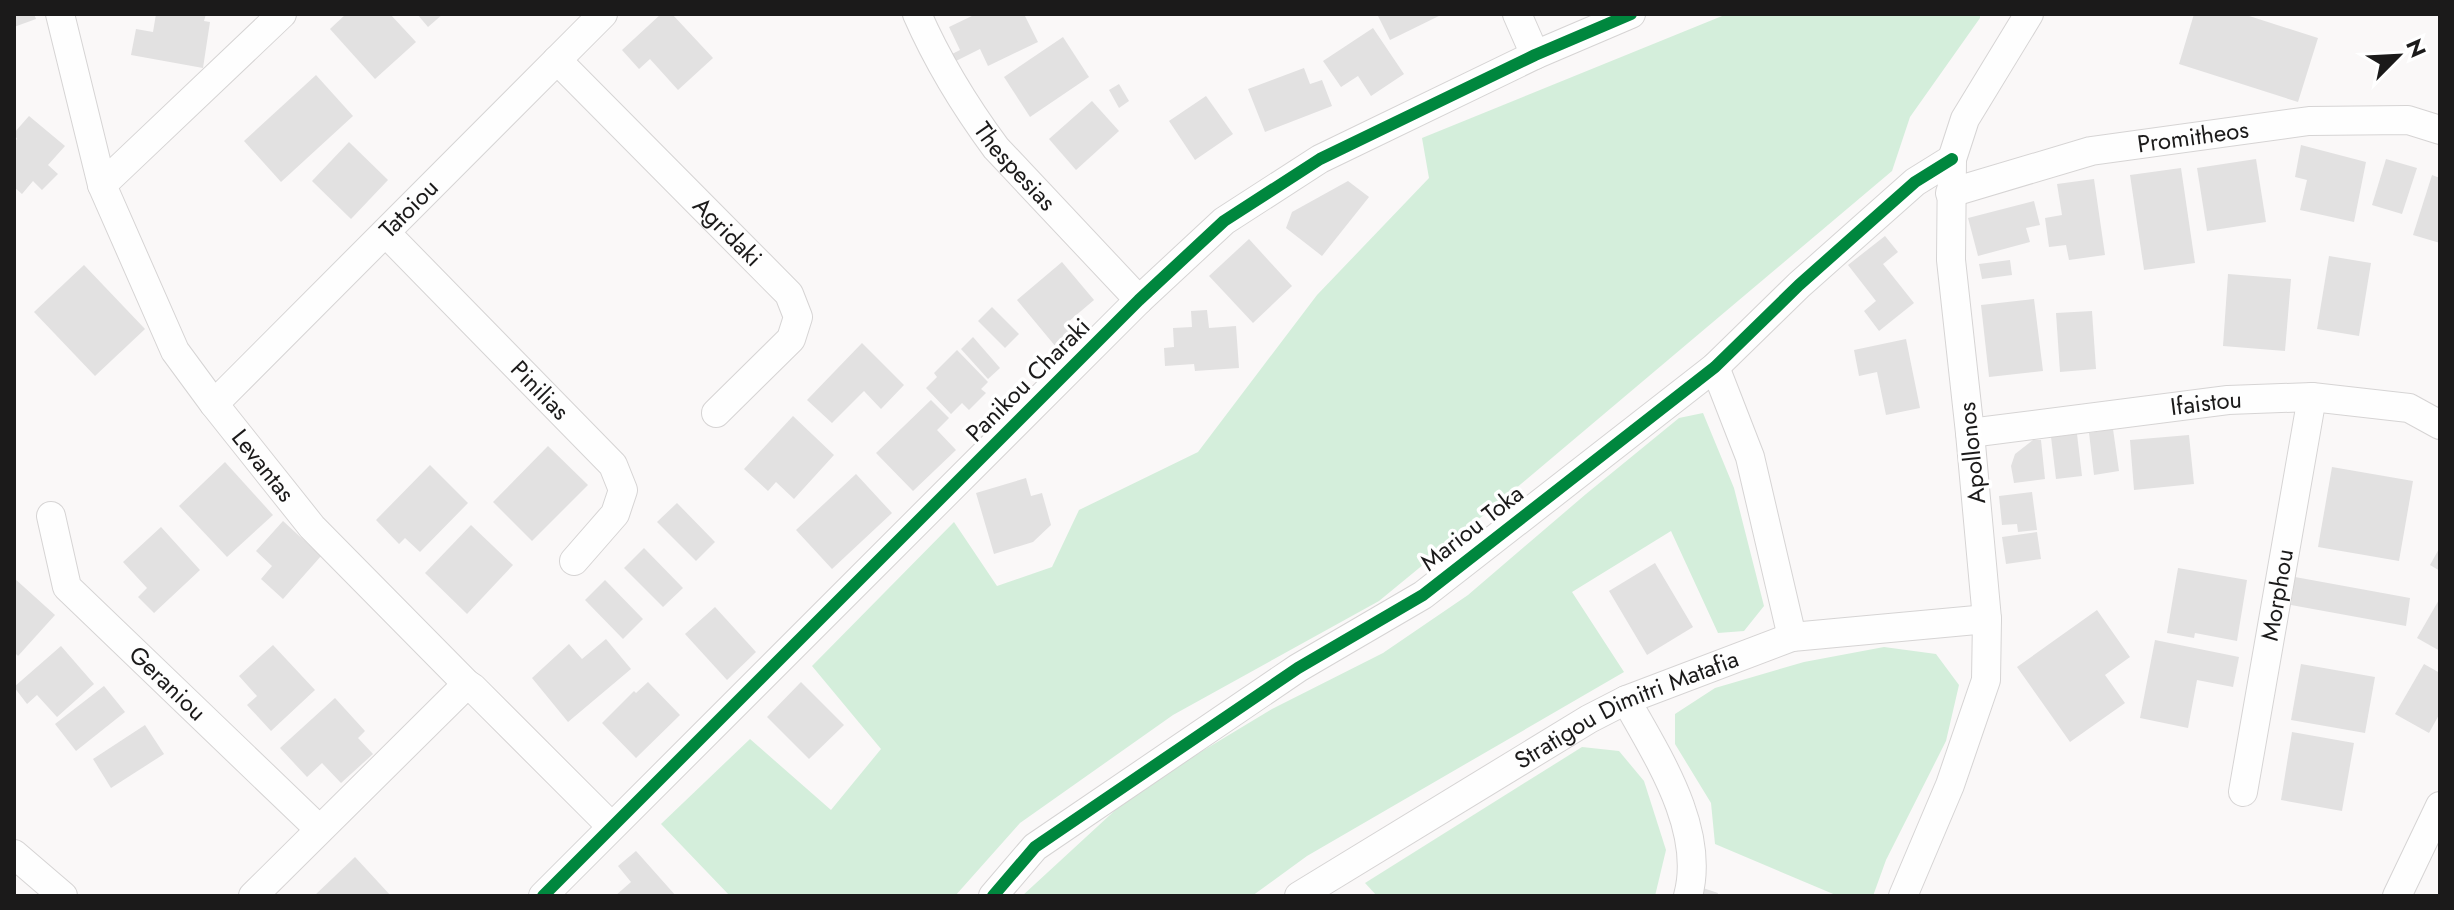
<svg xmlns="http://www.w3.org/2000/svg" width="2454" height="910" font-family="Jost,sans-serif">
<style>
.green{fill:#d4eedb}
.building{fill:#e2e1e1}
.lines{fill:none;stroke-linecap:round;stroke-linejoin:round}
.minor-casing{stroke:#d6d4d4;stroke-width:30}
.minor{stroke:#fefefe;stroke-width:28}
.cycleway-casing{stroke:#fff;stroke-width:17}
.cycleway{stroke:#00873e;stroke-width:12}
.labels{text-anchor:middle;stroke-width:7;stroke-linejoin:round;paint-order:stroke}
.street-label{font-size:24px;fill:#1b1a1a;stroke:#fff}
</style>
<rect width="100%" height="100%" fill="#faf8f8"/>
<g class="green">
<polygon points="1727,14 1980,14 1980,18 1910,117 1892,171 1508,495 1379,601 1173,715 1020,823 955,896 730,896 661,824 750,739 831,810 881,749 812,666 954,522 997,586 1052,567 1079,510 1198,452 1317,295 1429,178 1422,138"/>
<polygon points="1703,413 1734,488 1764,606 1744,631 1718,633 1671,531 1572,592 1624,672 1307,856 1252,896 1022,896 1136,791 1272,709 1383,653 1468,595 1586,494 1679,418"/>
<polygon points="1884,647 1936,654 1959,685 1946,741 1886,860 1873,896 1838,896 1715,844 1711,803 1675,744 1675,714 1715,688 1804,662"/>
<polygon points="1582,747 1619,751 1644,781 1666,850 1655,896 1377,896 1365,883"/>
</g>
<g class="building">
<polygon points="14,14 34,14 36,19 14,27"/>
<polygon points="156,14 206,14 204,21 210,22 203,68 131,55 136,29 153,32"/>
<polygon points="346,14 390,14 416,42 375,79 330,29"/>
<polygon points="417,14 443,14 428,27"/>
<polygon points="661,14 672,14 713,58 678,90 650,59 639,69 622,50"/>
<polygon points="976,14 1024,14 1038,42 988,66 980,49 950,64 946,57 960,50 949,27"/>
<polygon points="1377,14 1443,14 1390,40"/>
<polygon points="2194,14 2243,14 2318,38 2298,102 2179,64"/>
<polygon points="1373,28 1404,74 1371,96 1358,76 1341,87 1323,61"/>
<polygon points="1063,37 1089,77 1030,117 1004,77"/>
<polygon points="1304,68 1310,84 1322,80 1332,106 1265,132 1248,89"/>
<polygon points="316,75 353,116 281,182 244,141"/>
<polygon points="1119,84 1129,101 1119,108 1109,90"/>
<polygon points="1206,96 1233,134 1195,160 1169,121"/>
<polygon points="1092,101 1119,131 1076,170 1049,139"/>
<polygon points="29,116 65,146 48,165 58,174 42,190 33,181 22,194 14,187 14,142 17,139 14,133"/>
<polygon points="349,142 388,180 351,219 312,181"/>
<polygon points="2301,145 2366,162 2354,222 2300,210 2307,180 2295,177"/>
<polygon points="2256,159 2266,222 2207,231 2197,168"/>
<polygon points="2386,159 2417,168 2402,214 2372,205"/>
<polygon points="2181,168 2195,263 2144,270 2130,175"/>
<polygon points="2432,175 2440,178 2440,243 2413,235"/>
<polygon points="2094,179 2105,255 2069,260 2066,245 2049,247 2045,218 2062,215 2057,184"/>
<polygon points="1348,181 1369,197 1322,256 1286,228 1292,212"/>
<polygon points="2034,201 2040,225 2026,228 2030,242 1978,256 1968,218"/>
<polygon points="1885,236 1898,252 1883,264 1914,303 1879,331 1864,311 1876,301 1848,265"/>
<polygon points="1249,239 1292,286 1253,323 1209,276"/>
<polygon points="2329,256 2371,263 2359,336 2317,329"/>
<polygon points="2010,260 2012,275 1982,279 1979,264"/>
<polygon points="1062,262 1094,300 1068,322 1076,330 1056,347 1017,300"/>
<polygon points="84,265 145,329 95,376 34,312"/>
<polygon points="2228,274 2291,279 2285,351 2223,346"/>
<polygon points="2034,299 2043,371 1989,377 1981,305"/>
<polygon points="992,307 1019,334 1005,348 978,321"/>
<polygon points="1207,310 1209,328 1236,326 1239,368 1195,371 1194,364 1165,366 1164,348 1174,347 1173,328 1192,327 1191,311"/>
<polygon points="2092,311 2096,369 2060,372 2056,313"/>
<polygon points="973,337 1000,368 988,379 961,349"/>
<polygon points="1906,339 1920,408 1886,415 1877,372 1859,376 1854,350"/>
<polygon points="862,343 904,385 881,409 864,391 832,423 807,400"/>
<polygon points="957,350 988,382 981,389 986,393 969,410 962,403 951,414 926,388 937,377 934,373"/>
<polygon points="931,400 949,418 937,430 956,450 913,491 876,453"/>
<polygon points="793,416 834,455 794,499 776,482 768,491 744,469"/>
<polygon points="2113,429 2119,471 2094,475 2089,433"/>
<polygon points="2077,434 2082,476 2056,479 2051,437"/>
<polygon points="2189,435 2194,484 2134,490 2130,440"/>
<polygon points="2033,440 2041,440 2045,479 2014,483 2011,466 2015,454"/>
<polygon points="548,446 588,485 532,541 493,502"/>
<polygon points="225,462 273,515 227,557 179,506"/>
<polygon points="430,465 468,503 420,552 405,538 399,544 376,520"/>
<polygon points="2332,467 2413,481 2399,561 2318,547"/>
<polygon points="856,474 892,513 832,569 796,530"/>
<polygon points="1026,478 1031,496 1042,493 1051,525 1033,542 994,554 976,493"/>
<polygon points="2032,492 2037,530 2018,532 2017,524 2002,525 1999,496"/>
<polygon points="677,503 715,542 696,561 657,522"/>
<polygon points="283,521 321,556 283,599 261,579 272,566 256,551"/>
<polygon points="471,525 513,565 467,614 425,573"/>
<polygon points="161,527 200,570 154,613 138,597 147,588 123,562"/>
<polygon points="2037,532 2041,559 2006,564 2002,537"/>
<polygon points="2440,547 2440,571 2430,565"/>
<polygon points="644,548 683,588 663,607 624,568"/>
<polygon points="1655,563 1693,627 1647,655 1609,591"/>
<polygon points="2178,568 2247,580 2237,641 2195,633 2194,638 2167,633"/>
<polygon points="2295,577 2410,598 2406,626 2291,605"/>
<polygon points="14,578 55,615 18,656 14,652"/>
<polygon points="605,580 643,619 623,639 585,600"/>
<polygon points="2440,598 2440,651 2417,638"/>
<polygon points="715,607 756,652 727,680 685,634"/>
<polygon points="2097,610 2130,657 2105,675 2125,703 2070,742 2017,667"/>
<polygon points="606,639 631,669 568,722 532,678 569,644 582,659"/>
<polygon points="2155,640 2239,657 2233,687 2197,680 2188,728 2140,718"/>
<polygon points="273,645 315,690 271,731 247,705 257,696 239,676"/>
<polygon points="61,646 94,684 57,717 37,695 27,704 14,687"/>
<polygon points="2301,664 2375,677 2365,733 2291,720"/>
<polygon points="2424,664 2440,673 2440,713 2429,733 2395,714"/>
<polygon points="648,682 680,715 636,758 602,723 634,691 636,693"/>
<polygon points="801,682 844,725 809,759 767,717"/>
<polygon points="104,686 125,712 76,751 55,724"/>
<polygon points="335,698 365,731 358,738 373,754 341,783 322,763 307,777 280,748"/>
<polygon points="145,725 164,754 111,788 93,759"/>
<polygon points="2292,732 2354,743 2342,811 2281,800"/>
<polygon points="636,851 676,896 615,896 631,882 618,866"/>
<polygon points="355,857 391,896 314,896"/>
<polygon points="1703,888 1718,893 1717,896 1700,896"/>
</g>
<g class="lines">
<defs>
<g id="minor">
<path id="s1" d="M60,14L102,185L175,351L214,404L312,527L467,684L473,688L611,826"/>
<path id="s2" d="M917,14C938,62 965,106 996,148L1139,300"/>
<polyline points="1517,14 1535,55"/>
<path id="s3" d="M557,60L789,294L798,317L791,339L716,413"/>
<polyline points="102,185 282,14"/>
<path id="s4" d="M1950,193L2091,151L2309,121L2408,120L2440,130"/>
<path id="s5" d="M386,233L613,465L623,490L615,514L574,561"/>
<polyline points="1715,367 1750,457 1792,637"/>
<path id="s6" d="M214,404L603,14"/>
<path id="s7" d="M1970,433L2228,400L2312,397L2409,408L2440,425"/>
<path id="s8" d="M51,516L67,587L319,829"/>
<path d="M1626,700C1657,756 1706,829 1688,896"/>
<path id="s9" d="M2243,792L2312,397"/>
<polyline points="14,854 63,896"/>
<polyline points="253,896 467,684"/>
<polyline points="543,896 1139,300 1224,221 1320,159 1535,55 1631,14"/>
<polyline points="993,896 1035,847 1298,668 1423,595 1715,367 1799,285 1915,182 1952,159"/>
<path id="s10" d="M1299,896L1589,719L1626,700L1792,637L1987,619"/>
<polyline points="1903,896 1950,785 1986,680 1987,619 1970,433 1951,260 1952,159 1965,119 2029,14"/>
<polyline points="2397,896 2440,806"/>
</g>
</defs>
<use href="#minor" class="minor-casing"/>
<use href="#minor" class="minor"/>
<defs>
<g id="cycleway">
<polyline points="543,896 1139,300 1224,221 1320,159 1535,55 1631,14"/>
<polyline points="993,896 1035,847 1298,668 1423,595 1715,367 1799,285 1915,182 1952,159"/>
</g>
</defs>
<use href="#cycleway" class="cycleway-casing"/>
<use href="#cycleway" class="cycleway"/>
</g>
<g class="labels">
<g class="street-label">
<text dy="8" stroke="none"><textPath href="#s4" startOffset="250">Promitheos</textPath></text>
<text dy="8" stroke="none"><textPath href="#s2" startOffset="182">Thespesias</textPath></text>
<text dy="8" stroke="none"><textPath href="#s6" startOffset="276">Tatoiou</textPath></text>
<text dy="8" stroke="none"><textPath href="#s3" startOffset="242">Agridaki</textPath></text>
<text transform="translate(1028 380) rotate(-45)" y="8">Panikou Charaki</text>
<text dy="8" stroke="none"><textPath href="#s5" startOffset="220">Pinilias</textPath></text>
<text dy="8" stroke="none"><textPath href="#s7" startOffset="238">Ifaistou</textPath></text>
<text transform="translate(1972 453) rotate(-96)" y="8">Apollonos</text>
<text dy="8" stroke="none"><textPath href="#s1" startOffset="502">Levantas</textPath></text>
<text transform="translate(1472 528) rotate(-38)" y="8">Mariou Toka</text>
<text dy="8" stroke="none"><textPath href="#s9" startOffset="200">Morphou</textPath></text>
<text dy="8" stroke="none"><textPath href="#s8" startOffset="212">Geraniou</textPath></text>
<text dy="8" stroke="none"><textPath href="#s10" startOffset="378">Stratigou Dimitri Matafia</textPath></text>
</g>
</g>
<rect width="2454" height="910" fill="none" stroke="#1b1a1a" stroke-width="32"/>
<g transform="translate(2398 56) rotate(66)" stroke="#ffffff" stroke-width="6" paint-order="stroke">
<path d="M0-6L14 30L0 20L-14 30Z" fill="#1b1a1a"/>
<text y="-12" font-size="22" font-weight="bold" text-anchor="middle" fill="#1b1a1a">N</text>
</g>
</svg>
